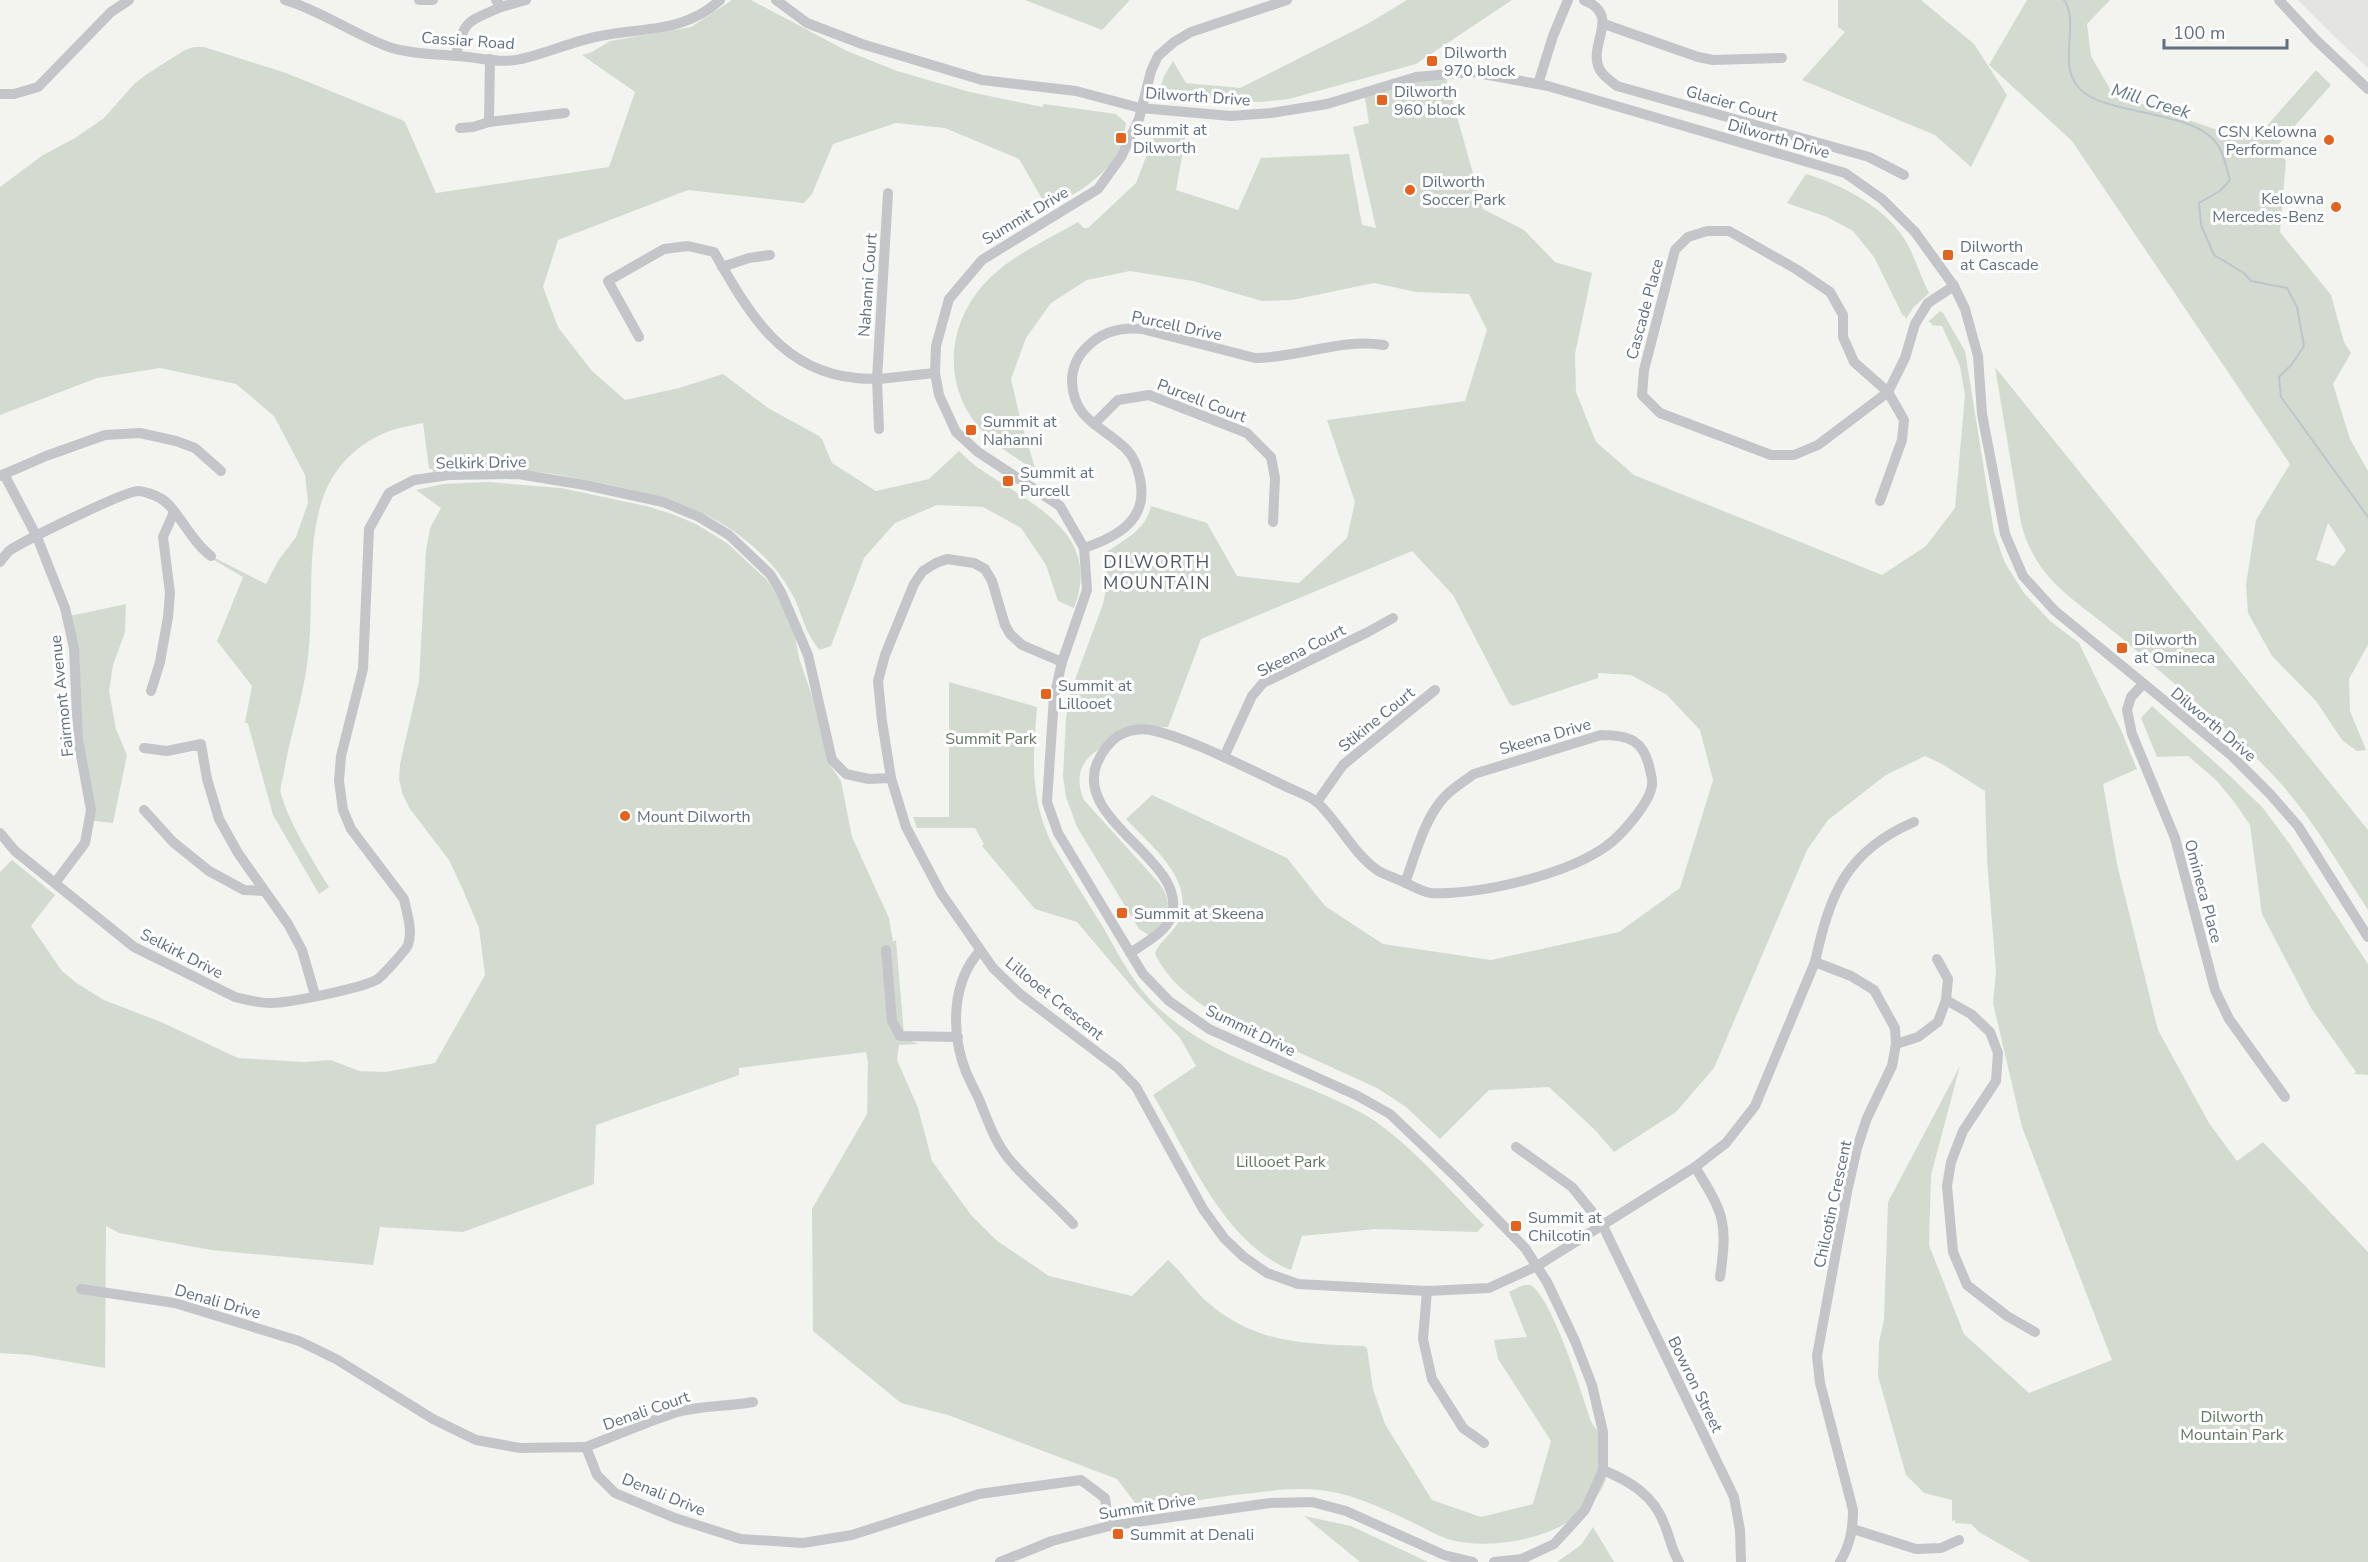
<svg xmlns="http://www.w3.org/2000/svg" width="2368" height="1562" font-family="'Nunito Sans',sans-serif">
<style>
.built{fill:#e4e4e3}
.green{fill:#d3dbd0;fill-rule:evenodd}
.lines{fill:none;stroke-linecap:round;stroke-linejoin:round}
.stream{stroke:#bcc5cb;stroke-width:2}
.minor{stroke:#c3c5c9;stroke-width:10}
.poi-dot{fill:#e4641f;stroke:#fff;stroke-width:2}
.labels{text-anchor:middle;stroke-width:6;stroke-linejoin:round;paint-order:stroke}
.street-label{font-size:16px;fill:#626f81;stroke:#fff}
.poi-label{font-size:16px;fill:#626f81;stroke:#fff;text-anchor:start}
.park-label{font-size:16px;fill:#637861;stroke:#fff}
.water-label{font-size:18px;font-style:italic;fill:#637885;stroke:#fff}
.neighbourhood-label{font-size:18px;letter-spacing:1.5px;fill:#505a66;stroke:#fff}
</style>
<rect width="100%" height="100%" fill="#f3f4ef"/>
<polygon class="built" points="2298,0 2368,0 2368,68 2336,38"/>
<g class="green">
<path d="M732,0H751L847,51L897,71L970,92L1042,107L1044,104L1116,114L1126,123C1122,169 1084,189 1048,209L1019,159L945,128L896,123L833,144L812,194L804,203L688,190L558,240L543,287L558,327L591,370L625,400L679,388L723,374L768,408L819,436L822,439L832,463L876,491L929,479L959,451C966,457 972,464 980,469C1031,504 1103,533 1074,608L1058,601L1046,565L1021,528L983,507L937,505L895,523L864,558L831,646L820,650C808,638 803,619 796,602C790,589 781,575 771,564C723,512 672,499 606,484C579,479 551,472 524,471C494,470 463,472 433,472L432,469H429L423,423C413,425 402,427 392,430C287,470 320,580 307,665C302,701 290,736 284,772C283,779 279,788 281,794C289,823 313,861 329,887L319,894L273,815L248,724L245,722L252,686L217,641L243,577L212,559L213,557L266,584L278,561L296,537L308,503L305,475L274,416L236,384L160,368L97,378L0,415V187L43,155L75,138L104,118L134,84L147,74L185,50L194,47H204L286,73L402,120L405,122L436,193L609,167L635,92L582,55L592,52L610,41L691,27Z"/>
<polygon points="1025,0 1130,0 1102,30"/>
<polygon points="1407,0 1512,0 1416,64 1289,99 1260,102 1231,101 1171,93 1161,86 1164,76 1173,61 1186,83 1240,88 1369,23"/>
<polygon points="1838,0 1921,0 1974,44 2007,95 1971,167 1935,135 1802,80 1845,32 1838,27"/>
<path d="M2027,0H2110L2087,24L2091,56L2113,94L2238,137L2258,136L2316,70L2331,85L2276,147L2286,161L2280,232L2331,295L2344,342L2351,353L2333,384L2350,439L2368,471V645L2349,679L2350,711L2366,750L2357,751L2342,740L2316,701L2272,656L2248,613L2246,585L2256,520L2290,464L2072,141L1989,65ZM2328,523L2346,550L2334,566L2316,560Z"/>
<path d="M1445,74L1483,209L1524,230L1555,262L1592,273L1575,354L1576,392L1596,442L1634,475L1882,575L1926,546L1955,508L1965,395L1960,366L1942,326L1931,325L1932,323L1928,322L1940,311L1943,313L1965,351L1994,532L2005,563L2024,593L2050,621L2079,643L2121,730L2137,769L2103,784L2117,864L2158,1030L2209,1123L2237,1161L2263,1142L2368,1252V1562H2031L1979,1532L1971,1524L1955,1523V1520L1952,1521V1500L1924,1493L1906,1475L1878,1376L1879,1342L1884,1320L1888,1202L1960,1066L1931,1175L1929,1245L1964,1334L2029,1393L2112,1360L2022,1127L1993,1003L1996,972L1987,860L1985,791L1942,764L1925,756L1886,775L1828,820L1807,850L1714,1068L1676,1112L1614,1152L1595,1130L1549,1087L1489,1090L1440,1139L1406,1107L1377,1088L1223,1018C1197,1003 1169,983 1155,954C1158,942 1174,933 1179,920C1196,880 1150,845 1126,819L1152,795L1287,858L1325,906L1383,944L1491,960L1619,932L1680,888L1713,780L1700,730L1667,695L1631,675L1598,673V678L1513,706L1509,703L1453,595L1412,551L1201,639L1168,727H1159C1124,738 1062,749 1084,800L1159,883C1175,904 1168,920 1149,935L1139,929L1077,827L1066,797L1063,776L1066,718L1070,693L1103,604L1107,585V552C1126,538 1145,531 1151,506L1207,523L1237,576L1299,583L1347,538L1355,502L1327,420L1465,401L1487,330L1469,294L1416,292L1374,283L1292,300L1262,301L1193,281L1130,271L1087,280L1051,303L1026,338L1011,379L1021,422L1036,471C1018,459 999,448 984,433C939,386 946,318 993,275C1017,253 1050,238 1078,222L1084,228H1088L1136,183L1154,136L1187,128L1176,190L1238,210L1261,158L1349,154L1362,225L1376,228L1353,127L1369,123L1364,93Z"/>
<path d="M1806,174C1843,185 1889,209 1908,245C1916,261 1921,277 1929,293L1913,308L1906,319L1904,315L1903,316L1874,257L1853,231L1827,217L1787,203Z"/>
<path d="M1995,367L2368,830V910C2338,864 2311,815 2273,775C2227,727 2174,684 2124,640C2081,603 2036,583 2021,523Z"/>
<path d="M488,482L561,488L646,506L672,514L696,524L727,543L766,579L778,596L795,637L799,658L813,699L828,762L841,781L852,837L889,918L893,942L896,940L904,1034L913,1042L919,1044L899,1045L897,1060L918,1108L932,1161L971,1215L996,1240L1049,1276L1132,1296L1168,1260C1183,1273 1195,1293 1212,1306C1259,1344 1307,1344 1364,1346L1367,1348L1373,1389L1385,1424L1432,1500L1481,1517L1533,1504L1551,1441L1498,1359L1494,1340L1527,1337L1509,1292C1514,1290 1524,1283 1530,1285C1551,1294 1583,1397 1591,1421C1593,1426 1598,1430 1601,1436C1604,1445 1608,1462 1607,1472C1606,1492 1585,1510 1569,1521C1541,1541 1484,1549 1451,1540C1440,1537 1428,1530 1418,1525C1386,1510 1355,1494 1320,1490C1291,1487 1262,1492 1234,1495C1202,1500 1171,1504 1139,1508L1117,1479L948,1415L901,1403L813,1331L812,1209L867,1114L868,1062L866,1052L739,1068V1075L596,1125L594,1184L463,1232L380,1227L373,1265L211,1250L119,1233L106,1226L105,1368L30,1355L0,1353V872L12,860L55,895L31,926L62,971L78,984L104,1000L161,1022L238,1058L304,1062L331,1060L359,1071L385,1072L435,1063L485,975L479,928L463,890L449,860L410,809L403,795L399,780L400,764L419,681L426,551L430,528L441,508L416,490L443,484Z"/>
<polygon points="126,604 125,632 113,665 109,691 116,729 127,755 113,823 94,821 81,739 70,616"/>
<path d="M949,682L1037,707C1033,759 1029,798 1053,846C1069,873 1086,900 1103,927C1120,957 1136,989 1163,1012C1218,1061 1296,1078 1360,1112C1404,1136 1448,1189 1484,1225L1477,1232L1376,1229L1302,1236L1291,1270C1223,1243 1189,1154 1153,1095L1196,1066L1180,1038L1138,994L1077,922L1035,909L982,846L984,844L975,828H917L913,817H949Z"/>
<polygon points="2152,706 2230,776 2263,808 2289,843 2368,964 2368,1075 2354,1074 2356,1072 2311,1008 2262,914 2250,825 2235,803 2216,780 2188,756 2157,757 2141,718"/>
<polygon points="1304,1516 1351,1526 1428,1562 1360,1562"/>
<polygon points="1593,1527 1614,1562 1557,1562 1581,1545"/>
</g>
<g class="lines">
<path class="stream" d="M2064,0C2082,25 2052,71 2086,94C2118,116 2202,111 2220,149C2225,159 2227,170 2230,180L2220,191L2199,203L2201,225L2214,255L2244,273L2251,281L2287,288L2297,307L2304,346L2292,364L2279,377L2281,397L2368,517"/>
<g class="minor">
<path d="M285,0C322,11 353,34 389,47C410,54 435,54 457,56C477,57 501,64 521,59C548,53 573,41 600,36C644,27 684,33 720,0"/>
<polyline points="419,0 433,0"/>
<polyline points="776,0 807,23 862,44 982,80 1076,91 1140,108 1231,116 1271,113 1327,104 1416,77 1472,72 1548,86 1845,173 1882,199 1915,232 1954,286 1965,309 1978,356 1982,414 2005,534 2023,576 2054,610 2232,756 2270,794 2298,826 2368,937"/>
<polyline points="1287,0 1191,32 1174,42 1158,56 1151,71 1139,119 1121,157 1098,189 982,260 949,299 936,346 935,373 939,395 956,432 978,452 1060,506 1084,548 1087,590 1062,662 1054,697 1047,802 1058,833 1143,974 1169,1001 1209,1029 1356,1095 1390,1114 1459,1180 1525,1248 1547,1282 1575,1341 1592,1385 1603,1432 1603,1470 1585,1510 1554,1544 1522,1559 1494,1562"/>
<path d="M1584,0C1623,16 1586,45 1600,70C1603,76 1612,82 1617,86L1869,157L1904,175"/>
<polyline points="2279,0 2316,40 2368,89"/>
<polyline points="501,7 526,0"/>
<polyline points="1604,24 1698,57 1713,60 1782,58"/>
<path d="M456,55C464,19 468,22 501,7L496,0"/>
<polyline points="490,59 489,122 565,113"/>
<polyline points="1538,84 1553,36 1568,0"/>
<polyline points="0,94 14,94 38,87 111,12 129,0"/>
<polyline points="460,128 473,127 489,122"/>
<polyline points="722,267 749,258 770,255"/>
<path d="M639,337L608,281L664,249L688,246L714,252C748,311 780,371 856,378C882,381 909,375 935,373"/>
<polyline points="1094,424 1118,400 1149,395 1247,433 1271,457 1275,478 1273,522"/>
<polyline points="879,429 877,379 888,193"/>
<polyline points="4,474 37,537 65,608 74,648 78,739 91,810 85,843 55,883"/>
<polyline points="0,476 46,456 105,435 140,433 176,441 195,448 221,471"/>
<polyline points="1880,501 1902,440 1904,420 1888,392 1854,362 1843,337 1843,315 1830,292 1796,269 1729,231 1707,231 1688,237 1675,250 1644,370 1642,395 1660,413 1771,455 1794,455 1818,445 1888,392 1905,358 1915,324 1928,303 1954,286"/>
<path d="M1084,548C1117,537 1149,520 1140,479C1138,469 1134,457 1127,450C1104,426 1074,422 1072,382C1072,368 1078,355 1088,346C1103,331 1121,327 1142,329L1255,358C1298,358 1341,338 1384,345"/>
<path d="M0,562C3,558 6,554 9,551C21,542 125,491 138,491C143,491 155,495 160,498C177,507 190,541 211,556"/>
<path d="M1062,662L1022,645L1010,634L1005,625L992,581L985,569L974,563L947,559L936,563L923,571L914,584L885,655L878,681L882,721L891,778L906,827L941,893L993,968L1020,994L1118,1068L1136,1087L1203,1209L1224,1238L1244,1257L1267,1273L1298,1284L1427,1291L1489,1288L1537,1266L1695,1167L1726,1143L1755,1106L1815,962L1851,976L1874,990L1895,1028L1896,1044L1892,1066L1867,1118L1857,1148L1847,1192L1817,1356L1820,1383L1853,1510C1853,1530 1850,1545 1840,1562"/>
<polyline points="2143,684 2131,697 2127,710 2132,734 2175,838 2215,990 2229,1019 2285,1097"/>
<polyline points="151,691 160,662 168,617 170,593 163,537 174,512"/>
<polyline points="144,748 167,751 201,744 207,779 219,819 238,853 288,924 302,950 315,995"/>
<polyline points="1224,757 1252,696 1263,683 1368,632 1393,618"/>
<polyline points="1317,802 1343,765 1435,690"/>
<polyline points="144,810 173,842 209,871 244,890 264,891"/>
<path d="M0,833L15,851L134,947L235,997C247,1000 258,1003 271,1003C289,1003 363,988 378,979C383,975 406,950 408,945C413,930 407,914 404,899L351,829L343,810L339,781L341,756L363,669L369,529L389,493L414,480L449,475L518,474L585,485L663,502L699,517L729,535L770,574L781,592L808,655L832,760L846,774L869,779L891,778"/>
<polyline points="886,950 892,1021 900,1036 958,1037"/>
<path d="M980,951C951,982 951,1034 966,1072C970,1081 974,1089 978,1097C987,1118 994,1141 1009,1159C1028,1182 1052,1201 1073,1224"/>
<path d="M1130,953C1143,944 1165,933 1171,917C1191,862 1073,822 1097,763C1102,752 1108,743 1118,736C1128,730 1139,728 1151,730C1192,739 1244,767 1283,785C1294,791 1309,795 1318,803C1339,823 1353,853 1377,870C1385,875 1395,878 1404,882C1412,886 1422,892 1431,893C1480,895 1565,875 1605,847C1620,837 1650,803 1652,785C1653,781 1651,775 1650,770C1644,740 1629,735 1601,735L1474,774C1463,782 1450,789 1441,801C1423,823 1415,856 1405,883"/>
<path d="M1815,962C1830,894 1846,851 1914,822"/>
<polyline points="1946,1000 1971,1014 1990,1032 1998,1053 1996,1081 1963,1131 1951,1162 1947,1186 1953,1252 1967,1285 2007,1316 2035,1332"/>
<polyline points="1896,1044 1918,1037 1938,1022 1946,1000 1948,979 1937,959"/>
<polyline points="1516,1147 1572,1187 1602,1224 1734,1497 1740,1530 1741,1562"/>
<path d="M1695,1167C1724,1214 1728,1221 1720,1277"/>
<polyline points="81,1289 175,1303 299,1341 336,1359 433,1419 476,1440 520,1448 586,1447 597,1475 615,1493 675,1518 741,1539 803,1543 852,1535 979,1494 1081,1480 1105,1498 1109,1526"/>
<polyline points="1427,1291 1423,1339 1432,1379 1463,1428 1484,1443"/>
<path d="M586,1447C615,1436 644,1423 674,1413C700,1405 727,1407 753,1402"/>
<path d="M1603,1470C1630,1481 1655,1496 1665,1526C1670,1538 1672,1551 1679,1562"/>
<polyline points="1853,1529 1916,1549 1941,1548 1959,1540"/>
<polyline points="1000,1562 1052,1541 1109,1526 1270,1503 1312,1502 1346,1511 1444,1555 1473,1562"/>
</g>
</g>
<g class="poi-dot">
<rect x="1426" y="55" width="12" height="12" rx="3"/>
<rect x="1376" y="94" width="12" height="12" rx="3"/>
<rect x="1115" y="132" width="12" height="12" rx="3"/>
<circle cx="2329" cy="140" r="6"/>
<circle cx="1410" cy="190" r="6"/>
<circle cx="2336" cy="207" r="6"/>
<rect x="1942" y="249" width="12" height="12" rx="3"/>
<rect x="965" y="424" width="12" height="12" rx="3"/>
<rect x="1002" y="475" width="12" height="12" rx="3"/>
<rect x="2116" y="642" width="12" height="12" rx="3"/>
<rect x="1040" y="688" width="12" height="12" rx="3"/>
<circle cx="625" cy="816" r="6"/>
<rect x="1116" y="907" width="12" height="12" rx="3"/>
<rect x="1510" y="1220" width="12" height="12" rx="3"/>
<rect x="1112" y="1528" width="12" height="12" rx="3"/>
</g>
<g class="labels">
<g class="street-label">
<text transform="translate(468 40) rotate(4)" y="6">Cassiar Road</text>
<text transform="translate(1198 96) rotate(4)" y="6">Dilworth Drive</text>
<text transform="translate(1732 103) rotate(16)" y="6">Glacier Court</text>
<text transform="translate(1779 138) rotate(16)" y="6">Dilworth Drive</text>
<text transform="translate(1025 215) rotate(-31)" y="6">Summit Drive</text>
<text transform="translate(867 285) rotate(-86)" y="6">Nahanni Court</text>
<text transform="translate(1644 309) rotate(-75)" y="6">Cascade Place</text>
<text transform="translate(1177 325) rotate(12)" y="6">Purcell Drive</text>
<text transform="translate(1202 400) rotate(21)" y="6">Purcell Court</text>
<text transform="translate(481 462) rotate(-1)" y="6">Selkirk Drive</text>
<text transform="translate(1301 650) rotate(-27)" y="6">Skeena Court</text>
<text transform="translate(61 696) rotate(-96)" y="6">Fairmont Avenue</text>
<text transform="translate(1376 719) rotate(-39)" y="6">Stikine Court</text>
<text transform="translate(2214 724) rotate(40)" y="6">Dilworth Drive</text>
<text transform="translate(1545 736) rotate(-16)" y="6">Skeena Drive</text>
<text transform="translate(2204 891) rotate(75)" y="6">Omineca Place</text>
<text transform="translate(182 953) rotate(27)" y="6">Selkirk Drive</text>
<text transform="translate(1055 998) rotate(39)" y="6">Lillooet Crescent</text>
<text transform="translate(1251 1030) rotate(26)" y="6">Summit Drive</text>
<text transform="translate(1832 1204) rotate(-78)" y="6">Chilcotin Crescent</text>
<text transform="translate(218 1301) rotate(16)" y="6">Denali Drive</text>
<text transform="translate(1696 1384) rotate(64)" y="6">Bowron Street</text>
<text transform="translate(646 1410) rotate(-19)" y="6">Denali Court</text>
<text transform="translate(664 1494) rotate(22)" y="6">Denali Drive</text>
<text transform="translate(1147 1506) rotate(-9)" y="6">Summit Drive</text>
</g>
<g class="poi-label">
<text x="1444" y="58">Dilworth<tspan x="1444" dy="18">970 block</tspan></text>
<text x="1394" y="97">Dilworth<tspan x="1394" dy="18">960 block</tspan></text>
<text x="1133" y="135">Summit at<tspan x="1133" dy="18">Dilworth</tspan></text>
<text x="2317" y="137" text-anchor="end">CSN Kelowna<tspan x="2317" dy="18">Performance</tspan></text>
<text x="1422" y="187">Dilworth<tspan x="1422" dy="18">Soccer Park</tspan></text>
<text x="2324" y="204" text-anchor="end">Kelowna<tspan x="2324" dy="18">Mercedes-Benz</tspan></text>
<text x="1960" y="252">Dilworth<tspan x="1960" dy="18">at Cascade</tspan></text>
<text x="983" y="427">Summit at<tspan x="983" dy="18">Nahanni</tspan></text>
<text x="1020" y="478">Summit at<tspan x="1020" dy="18">Purcell</tspan></text>
<text x="2134" y="645">Dilworth<tspan x="2134" dy="18">at Omineca</tspan></text>
<text x="1058" y="691">Summit at<tspan x="1058" dy="18">Lillooet</tspan></text>
<text x="637" y="822">Mount Dilworth</text>
<text x="1134" y="919">Summit at Skeena</text>
<text x="1528" y="1223">Summit at<tspan x="1528" dy="18">Chilcotin</tspan></text>
<text x="1130" y="1540">Summit at Denali</text>
</g>
<g class="park-label">
<text x="991" y="744">Summit Park</text>
<text x="1281" y="1167">Lillooet Park</text>
<text x="2232" y="1422">Dilworth<tspan x="2232" dy="18">Mountain Park</tspan></text>
</g>
<g class="water-label">
<text transform="translate(2151 101) rotate(17)" y="6">Mill Creek</text>
</g>
<g class="neighbourhood-label">
<text x="1157" y="568">DILWORTH<tspan x="1157" dy="21">MOUNTAIN</tspan></text>
</g>
</g>
<path d="M2164 39v9h123v-9" fill="none" stroke="#626f81" stroke-width="3"/>
<text x="2173" y="39" font-size="18" fill="#626f81" stroke="#ffffff" stroke-width="4.5" paint-order="stroke">100 m</text>
</svg>
